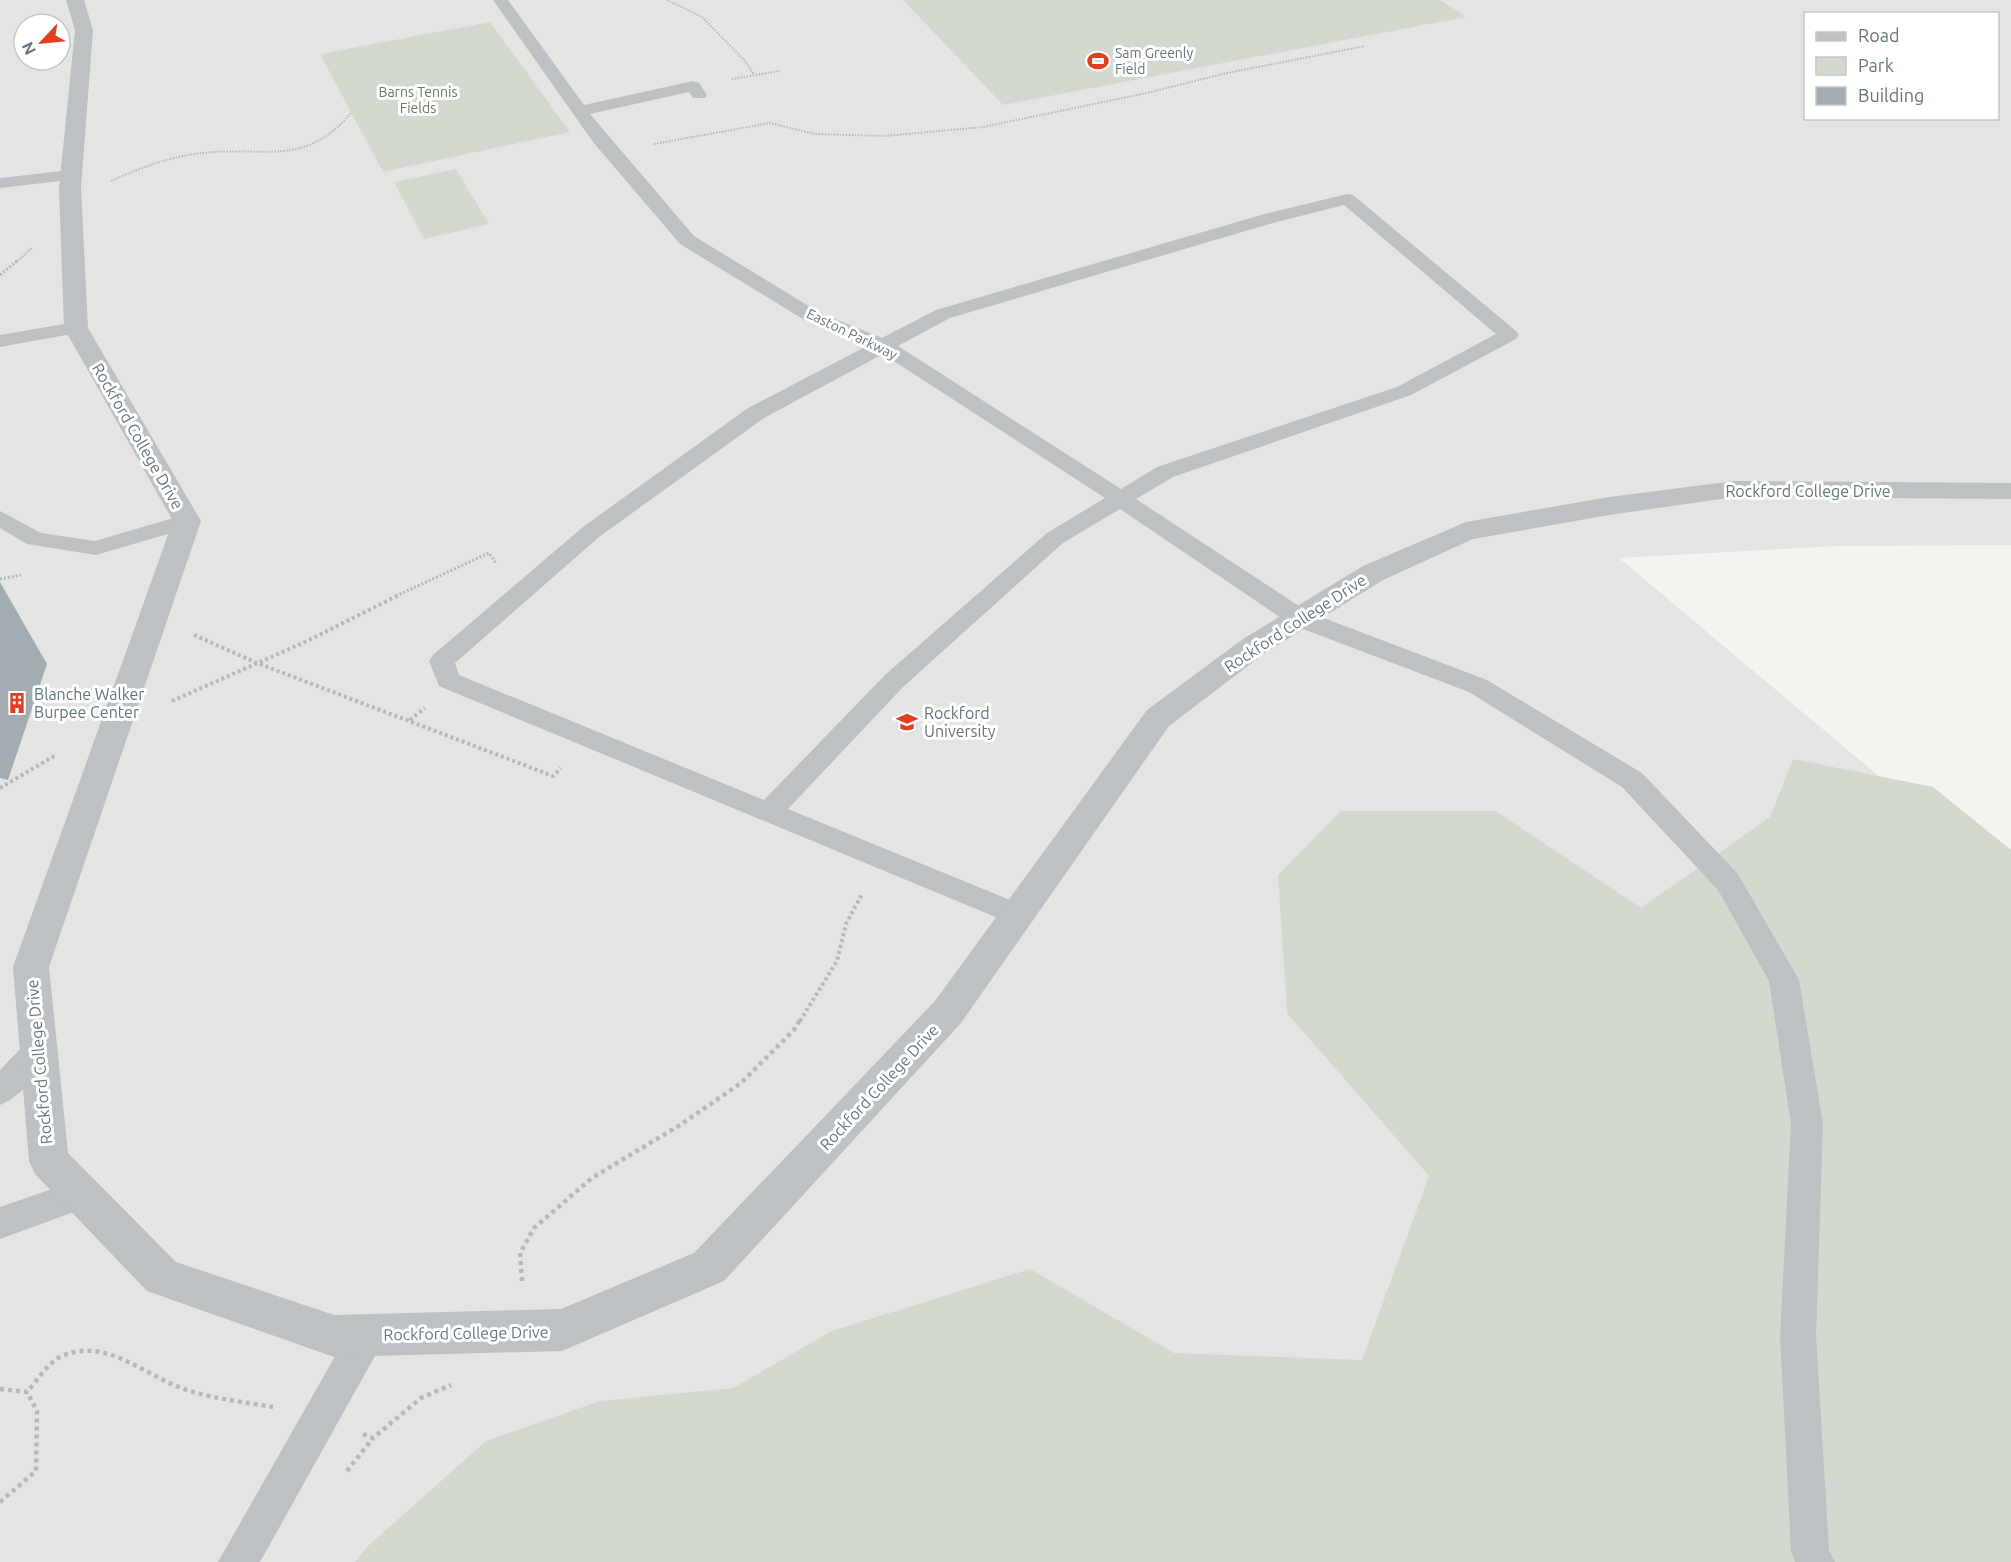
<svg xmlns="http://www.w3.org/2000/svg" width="2011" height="1562" font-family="Ubuntu,sans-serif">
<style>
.built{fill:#e4e5e3;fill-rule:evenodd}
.green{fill:#d3d9cf}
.building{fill:#a3adb1}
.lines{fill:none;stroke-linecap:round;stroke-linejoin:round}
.path-far3{stroke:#b7babc;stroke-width:2;stroke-dasharray:1.5 1.5;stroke-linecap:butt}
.path-far2{stroke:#b7babc;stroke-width:3;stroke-dasharray:2 2;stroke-linecap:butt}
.path-far1{stroke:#b7babc;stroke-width:4;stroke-dasharray:3 3;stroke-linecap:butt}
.path{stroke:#b7babc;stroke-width:4.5;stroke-dasharray:4 4;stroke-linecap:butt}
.lane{fill:#bdc1c4;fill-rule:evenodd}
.street{fill:#bdc1c4;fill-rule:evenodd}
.labels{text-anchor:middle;stroke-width:6;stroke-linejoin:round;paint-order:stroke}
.far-poi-label{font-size:14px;fill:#637680;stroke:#fff;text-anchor:start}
.far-park-label{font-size:14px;fill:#687862;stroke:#fff}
.far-street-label{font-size:14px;fill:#637680;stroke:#fff}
.street-label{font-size:16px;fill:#637680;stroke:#fff}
.poi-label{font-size:16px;fill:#637680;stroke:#fff;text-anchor:start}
</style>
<rect width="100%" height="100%" fill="#f4f3ef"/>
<path class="built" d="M0,0H2011V545L1837,546L1619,558L2011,887V1562H0ZM1806,14H1998V118H1806ZM24,24H60V60H24Z"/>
<g class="green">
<polygon points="903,0 1440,0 1466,17 1003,105"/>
<polygon points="490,22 570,132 383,172 320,54"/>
<polygon points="456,169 489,224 424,239 394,182"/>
<polygon points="1793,759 1933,787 2011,850 2011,1562 355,1562 367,1547 486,1441 600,1401 733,1388 832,1331 1030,1269 1174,1353 1362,1360 1429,1176 1287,1013 1278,875 1341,811 1496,811 1641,908 1770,817"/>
</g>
<polygon class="building" points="0,582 47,664 8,780 0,778"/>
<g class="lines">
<g class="path-far3">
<polyline points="667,0 702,17 746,62 754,75"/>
<polyline points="732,79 780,71"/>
<polyline points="654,144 770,123 815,134 885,136 983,127 1147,93 1227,73 1365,46"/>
<path d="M111,181C140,168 171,156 203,153C265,146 304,168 351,113"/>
<polyline points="15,263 32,248"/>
</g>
<g class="path-far2">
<polyline points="0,275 17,261"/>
<polyline points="0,579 21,575"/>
<polyline points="396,596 489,553 496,563"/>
</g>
<g class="path-far1">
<polyline points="194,635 257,663 553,776 561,768"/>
<polyline points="172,701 305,642 399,595"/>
<polyline points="410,720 425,708"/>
<polyline points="0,788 56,755"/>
<polyline points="800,1021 837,961 846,924 862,894"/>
</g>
<g class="path">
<polyline points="522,1281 520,1253 534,1228 592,1178 680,1125 741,1083 794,1030 800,1020"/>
<path d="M0,1389L27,1392C37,1381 48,1362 62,1356C106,1336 148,1378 187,1390C215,1399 244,1402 273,1407"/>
<polyline points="363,1434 373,1438 421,1398 451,1385"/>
<polyline points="347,1471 373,1438"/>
<polyline points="0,1502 36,1471 37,1411 27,1392"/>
</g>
<g class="lane">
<path d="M493,0H508L584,105L693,81L699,83L707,95L705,98H693L689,92L590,114L694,236L820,313L882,338L936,310L1261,215L1347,194L1353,195L1516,331L1519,335L1516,339L1411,395L1173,477L1136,499L1308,612L1487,680L1642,773L1738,874L1799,980L1823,1124L1816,1336L1829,1550L1835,1562H1795L1791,1550L1780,1336L1791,1124L1769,981L1718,890L1622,787L1469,692L1290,624L1120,509L1063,543L903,687L788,809L1027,907L1032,915L1027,923L1017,926L439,686L429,661L433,655L583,527L748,408L867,346L806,321L680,244L593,142ZM1344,205L1496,334L1397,387L1157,467L1121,489L898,346L950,318L1273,223ZM883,354L1105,498L1047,533L885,675L764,800L459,675L455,663L599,537L764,418Z"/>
<polygon points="71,170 77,171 80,175 77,179 0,188 0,178"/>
<polygon points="76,322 83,324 86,328 83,332 0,347 0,335"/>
<polygon points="0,511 41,533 95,541 187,514 195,516 198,521 195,526 96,555 27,544 0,528"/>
<path d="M38,1038L49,1042L54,1051C44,1070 20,1097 0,1105V1070L27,1042Z"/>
<polygon points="81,1179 93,1183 98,1194 93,1205 0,1239 0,1207"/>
<polygon points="367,1318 380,1323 385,1335 380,1347 260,1562 218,1562 354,1323"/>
</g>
<polygon class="street" points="66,0 84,0 93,30 81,188 88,328 201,521 49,967 68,1153 176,1262 334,1315 561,1309 694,1253 935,1001 1147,710 1243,639 1363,566 1466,522 1609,497 1735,481 2011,483 2011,499 1735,497 1609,515 1473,539 1383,580 1265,653 1169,726 961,1023 724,1281 562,1351 334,1357 147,1291 35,1174 29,1161 13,967 173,521 64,328 59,188 75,30"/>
</g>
<defs>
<symbol id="stadium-bare" viewBox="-9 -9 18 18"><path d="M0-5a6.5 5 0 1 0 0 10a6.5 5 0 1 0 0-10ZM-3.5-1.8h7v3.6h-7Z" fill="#e13e22" stroke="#fff" stroke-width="2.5" paint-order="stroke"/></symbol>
<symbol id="building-bare" viewBox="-9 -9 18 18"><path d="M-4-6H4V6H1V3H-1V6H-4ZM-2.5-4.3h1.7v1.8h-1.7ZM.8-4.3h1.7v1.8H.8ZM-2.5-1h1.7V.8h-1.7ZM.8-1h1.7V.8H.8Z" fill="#e13e22" stroke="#fff" stroke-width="2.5" paint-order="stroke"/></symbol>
<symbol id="university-bare" viewBox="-9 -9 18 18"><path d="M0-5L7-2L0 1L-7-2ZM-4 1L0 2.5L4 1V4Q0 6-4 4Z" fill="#e13e22" stroke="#fff" stroke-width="2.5" paint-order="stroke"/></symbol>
</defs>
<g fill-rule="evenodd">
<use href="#stadium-bare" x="1083" y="46" width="30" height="30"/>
<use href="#building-bare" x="2" y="688" width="30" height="30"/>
<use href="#university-bare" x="892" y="707" width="30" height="30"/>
</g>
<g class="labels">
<g class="far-poi-label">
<text x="1115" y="58">Sam Greenly<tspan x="1115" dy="16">Field</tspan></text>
</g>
<g class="far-park-label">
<text x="418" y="97">Barns Tennis<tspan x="418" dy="16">Fields</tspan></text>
</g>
<g class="far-street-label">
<text transform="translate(852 334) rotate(26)" y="5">Easton Parkway</text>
</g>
<g class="street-label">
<text transform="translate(138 436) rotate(60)" y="6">Rockford College Drive</text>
<text x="1808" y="497">Rockford College Drive</text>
<text transform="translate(1295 623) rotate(-33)" y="6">Rockford College Drive</text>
<text transform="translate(39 1062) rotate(-95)" y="6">Rockford College Drive</text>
<text transform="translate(879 1087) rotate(-47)" y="6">Rockford College Drive</text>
<text transform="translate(466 1333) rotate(-1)" y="6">Rockford College Drive</text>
</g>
<g class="poi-label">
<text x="34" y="700">Blanche Walker<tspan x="34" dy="18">Burpee Center</tspan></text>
<text x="924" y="719">Rockford<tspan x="924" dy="18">University</tspan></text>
</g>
</g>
<rect x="1804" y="12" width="195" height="108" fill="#ffffff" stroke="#c1c8cc" stroke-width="1.5"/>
<rect x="1816" y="32" width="30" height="9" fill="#bdc1c4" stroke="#c1c8cc" stroke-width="1.5"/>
<text x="1858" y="42" font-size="18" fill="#637680">Road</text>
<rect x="1816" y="57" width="30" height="18" fill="#d3d9cf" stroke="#c1c8cc" stroke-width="1.5"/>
<text x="1858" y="72" font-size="18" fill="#637680">Park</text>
<rect x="1816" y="87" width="30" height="18" fill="#a3adb1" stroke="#c1c8cc" stroke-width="1.5"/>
<text x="1858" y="102" font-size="18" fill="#637680">Building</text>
<g transform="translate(42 42) rotate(244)"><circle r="28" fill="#ffffff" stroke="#c1c8cc" stroke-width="1.5"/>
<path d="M0-4.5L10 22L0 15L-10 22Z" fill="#e13e22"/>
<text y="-9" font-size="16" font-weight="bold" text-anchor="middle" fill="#637680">N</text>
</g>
</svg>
